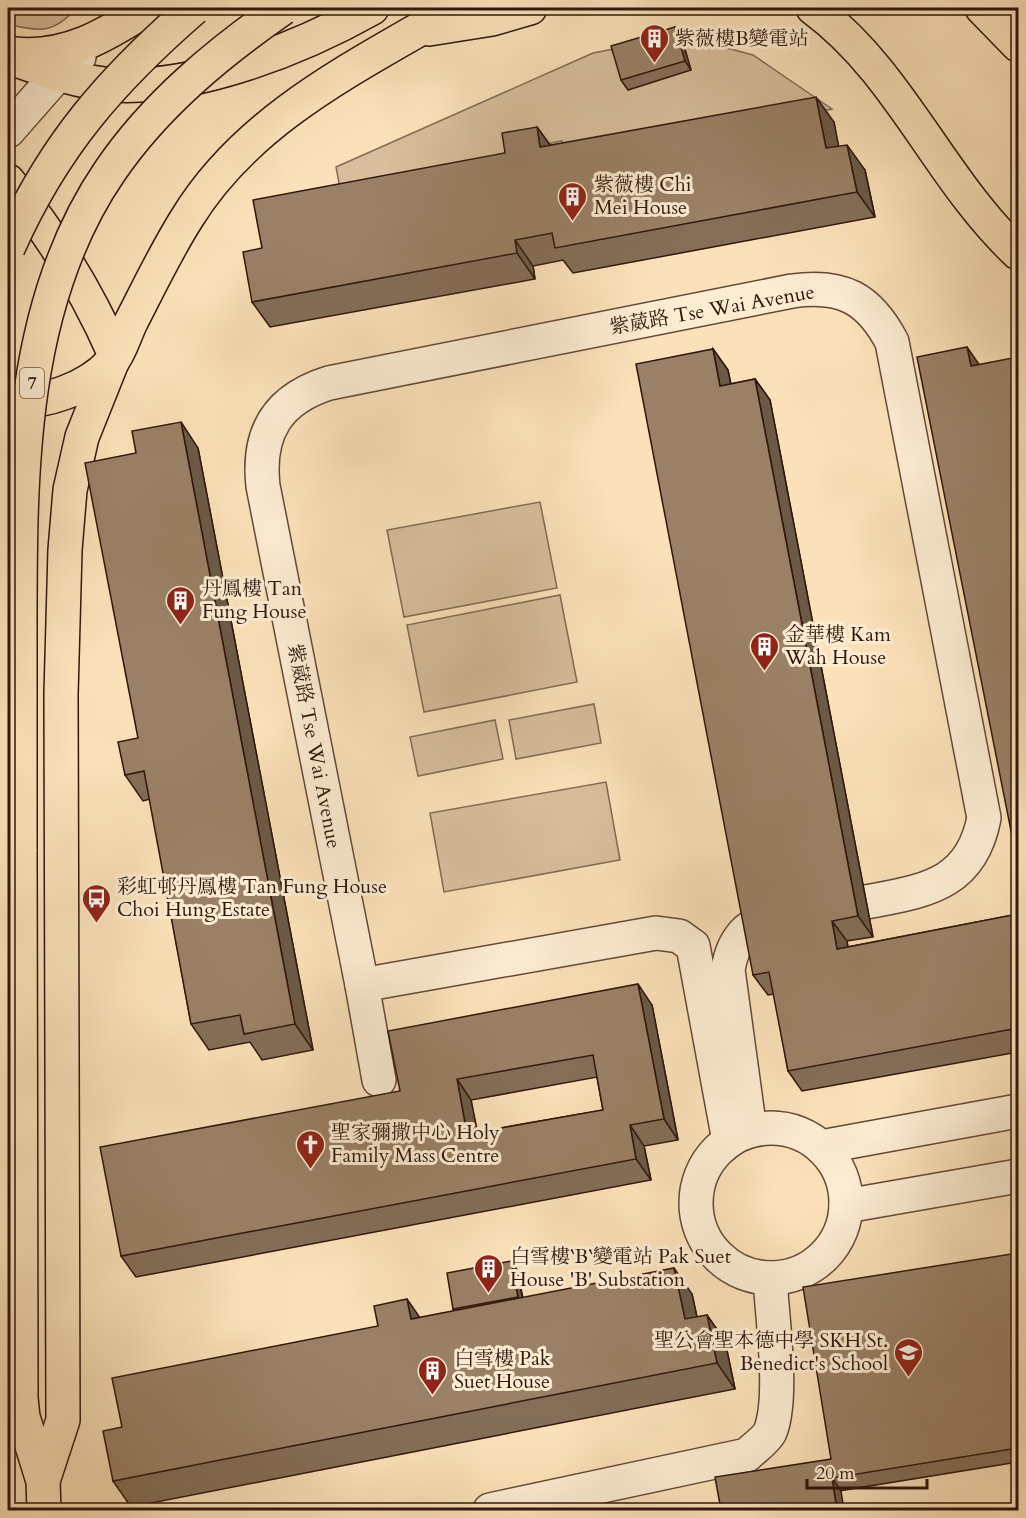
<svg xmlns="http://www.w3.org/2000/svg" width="1026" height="1518" font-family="Cardo,'Noto Serif TC',serif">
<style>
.green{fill:#d8be9c;stroke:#846a54;stroke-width:1.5}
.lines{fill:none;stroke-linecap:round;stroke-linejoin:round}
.minor-casing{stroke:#634937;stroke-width:36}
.major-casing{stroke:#30160c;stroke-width:36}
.highway-casing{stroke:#30160c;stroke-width:36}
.minor{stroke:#fcecd2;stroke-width:33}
.major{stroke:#fbe1b9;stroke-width:33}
.highway{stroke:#fbe1b9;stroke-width:33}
.highway-bridge-casing{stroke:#30160c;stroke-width:36;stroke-linecap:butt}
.highway-bridge{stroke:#fbe1b9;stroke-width:33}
.wall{fill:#846e58;stroke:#30160c;stroke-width:1.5;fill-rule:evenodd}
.shaded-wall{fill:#6c5a47;stroke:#30160c;stroke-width:1.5}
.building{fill:#9a8066;stroke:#30160c;stroke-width:1.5;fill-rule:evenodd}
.labels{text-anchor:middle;stroke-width:6;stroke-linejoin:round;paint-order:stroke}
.shield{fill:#fcecd2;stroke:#6d5647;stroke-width:1.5}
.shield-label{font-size:18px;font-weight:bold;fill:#30160c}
.poi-label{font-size:20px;fill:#30160c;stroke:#fcecd2;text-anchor:start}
.street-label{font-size:20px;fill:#30160c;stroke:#fcecd2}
</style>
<rect width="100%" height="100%" fill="#fbe1b9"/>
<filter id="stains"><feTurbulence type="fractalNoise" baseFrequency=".00333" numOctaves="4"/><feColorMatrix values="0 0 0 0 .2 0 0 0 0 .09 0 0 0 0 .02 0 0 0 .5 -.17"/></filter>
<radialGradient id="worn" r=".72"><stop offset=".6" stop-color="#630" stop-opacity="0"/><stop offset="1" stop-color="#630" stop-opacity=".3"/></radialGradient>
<g class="green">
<path d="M8,8H76C54,34 39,32 8,24Z"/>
<polygon points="681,36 753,55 832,109 567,162 562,141 507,152 512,172 343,204 336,167 593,53"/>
<polygon points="540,502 557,588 404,617 387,530"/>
<polygon points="560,595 577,682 424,712 407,625"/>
<polygon points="594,704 601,743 516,759 509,720"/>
<polygon points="495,720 503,759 418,776 410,737"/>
<polygon points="606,782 620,860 444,892 430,813"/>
</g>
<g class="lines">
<defs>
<g id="minor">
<polyline points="8,131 58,74 79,57"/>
<polyline points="362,985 656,933 679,936 693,946 729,1141"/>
<path d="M379,1080L362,985L263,486C257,432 278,399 329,383L792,291C842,284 869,298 892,342L984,818C972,880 932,890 877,900C850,905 822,910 795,915C778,918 757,919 744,933C734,944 730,956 728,970L750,1131"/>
<circle cx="771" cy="1203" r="75"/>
<polyline points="821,1147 1018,1111"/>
<polyline points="846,1206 1018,1176"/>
<path d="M490,1510L747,1455C754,1448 766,1440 770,1432C784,1398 772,1317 770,1278"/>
</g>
<g id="major">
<path d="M813,8C900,72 939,179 1018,253"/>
<polyline points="982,8 1018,45"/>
<polyline points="429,29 492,19 530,8"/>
<path d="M15,54C67,59 106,35 148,8"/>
<path d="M8,57C42,69 76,82 113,85C196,90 301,48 372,8"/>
<path d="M8,181C51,233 88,293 115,355"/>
<path d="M8,400C42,405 87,389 111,363C120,353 125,334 131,322C149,287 166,251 187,218C249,117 358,66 456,8"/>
</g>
<g id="highway">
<polyline points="20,849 21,1398 23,1417 43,1481 44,1510"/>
<polyline points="43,1481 63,1420 61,694 65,550 70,490 82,437 112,362"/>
</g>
</defs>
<use href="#minor" class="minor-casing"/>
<use href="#major" class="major-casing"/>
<use href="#highway" class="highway-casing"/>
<use href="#minor" class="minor"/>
<use href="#major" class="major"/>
<use href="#highway" class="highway"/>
<defs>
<g id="highway-bridge">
<path d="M8,248C53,146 111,80 194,8"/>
<path d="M20,849C20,774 20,699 20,624C20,471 20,302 110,171C155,105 218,53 283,8"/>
</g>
</defs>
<use href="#highway-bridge" class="highway-bridge-casing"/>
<use href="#highway-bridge" class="highway-bridge"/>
</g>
<g class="wall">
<polygon points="675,27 681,36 691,70 628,90 621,80"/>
<polygon points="834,122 838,146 865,170 875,217 573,273 563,260 533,266 535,279 270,327 252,302 262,248 505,153 537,127 550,145"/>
<polygon points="713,349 728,370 731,384 755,379 770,400 873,937 847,941 848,947 1018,914 1018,1052 802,1091 788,1071 774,994 768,995 753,975"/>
<polygon points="198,448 313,1050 262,1060 250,1042 209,1050 191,1024 150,799 143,801 125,775 138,738"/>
<path d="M652,1005L678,1140L644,1146L651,1180L136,1277L121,1256L400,1091ZM597,1077L603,1110L477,1132L471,1100Z"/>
<polygon points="1018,1253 1018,1462 721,1510 831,1459"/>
<polygon points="511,1261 517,1270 523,1298 692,1294 697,1317 707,1315 725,1341 735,1389 131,1507 113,1481 122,1427 420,1318 455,1311 453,1309"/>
</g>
<g class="shaded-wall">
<polygon points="675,27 681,36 691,70 685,61"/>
<polygon points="816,97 834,122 844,174 826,148"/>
<polygon points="537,127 555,152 540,147"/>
<polygon points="847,145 865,170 875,217 857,192"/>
<polygon points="515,240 533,266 535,279 517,253"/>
<polygon points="967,347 985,373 971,366"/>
<polygon points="713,349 728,370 735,406 720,386"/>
<polygon points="755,379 770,400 873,937 858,916"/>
<polygon points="181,422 198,448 313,1050 295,1024"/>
<polygon points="832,921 847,941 851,969 837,949"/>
<polygon points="638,984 652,1005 678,1140 664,1119"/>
<polygon points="457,1079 471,1100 482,1154 467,1134"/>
<polygon points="630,1125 644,1146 651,1180 636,1159"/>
<polygon points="511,1261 517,1270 524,1306 518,1297"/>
<polygon points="674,1268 692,1294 703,1345 685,1319"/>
<polygon points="407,1299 425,1325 411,1319"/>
<polygon points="707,1315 725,1341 735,1389 717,1363"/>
<polygon points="832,1478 841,1491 844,1510 837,1510"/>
</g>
<g class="building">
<polygon points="675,27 685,61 621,80 611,46"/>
<polygon points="816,97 826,148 847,145 857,192 555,248 552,233 515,240 517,253 252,302 243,252 262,248 253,200 505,153 502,133 537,127 540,147"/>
<polygon points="967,347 971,366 1018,357 1018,866 917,357"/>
<polygon points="713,349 720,386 755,379 858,916 832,921 837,949 1018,914 1018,1028 788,1071 769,972 753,975 636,364"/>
<polygon points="181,422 295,1024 244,1034 240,1015 191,1024 144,771 125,775 118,742 138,738 85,463 136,453 132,431"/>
<path d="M638,984L664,1119L630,1125L636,1159L121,1256L100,1147L400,1091L388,1031ZM593,1055L603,1110L467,1134L457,1079Z"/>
<polygon points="1018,1253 1018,1448 832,1478 837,1510 721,1510 715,1477 831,1459 803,1287"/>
<polygon points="511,1261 518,1297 453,1309 447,1273"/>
<polygon points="674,1268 685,1319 707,1315 717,1363 113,1481 103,1431 122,1427 112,1378 378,1326 374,1306 407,1299 411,1319"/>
</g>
<defs>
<symbol id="building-pin" viewBox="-11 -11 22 30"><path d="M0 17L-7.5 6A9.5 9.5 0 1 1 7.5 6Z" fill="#8f2418" stroke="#fcecd2"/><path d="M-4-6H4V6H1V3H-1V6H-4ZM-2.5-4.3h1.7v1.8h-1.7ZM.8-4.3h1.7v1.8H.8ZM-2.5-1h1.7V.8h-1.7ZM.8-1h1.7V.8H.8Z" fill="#fff"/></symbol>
<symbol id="bus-pin" viewBox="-11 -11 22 30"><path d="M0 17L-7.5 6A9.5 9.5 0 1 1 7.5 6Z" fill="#8f2418" stroke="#fcecd2"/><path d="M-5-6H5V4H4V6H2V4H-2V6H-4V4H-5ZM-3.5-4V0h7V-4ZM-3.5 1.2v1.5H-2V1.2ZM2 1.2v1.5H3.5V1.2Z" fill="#fff"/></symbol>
<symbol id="church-pin" viewBox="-11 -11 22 30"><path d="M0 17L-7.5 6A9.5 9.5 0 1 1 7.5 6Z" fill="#8f2418" stroke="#fcecd2"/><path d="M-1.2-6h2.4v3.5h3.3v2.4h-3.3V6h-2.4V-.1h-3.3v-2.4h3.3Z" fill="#fff"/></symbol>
<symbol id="school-pin" viewBox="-11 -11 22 30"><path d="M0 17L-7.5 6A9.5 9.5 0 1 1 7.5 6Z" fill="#8f2418" stroke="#fcecd2"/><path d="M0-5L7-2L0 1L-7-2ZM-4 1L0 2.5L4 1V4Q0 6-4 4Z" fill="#fff"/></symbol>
</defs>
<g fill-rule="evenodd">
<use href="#building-pin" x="638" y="22" width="33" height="45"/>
<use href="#building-pin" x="556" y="180" width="33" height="45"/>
<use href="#building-pin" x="164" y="584" width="33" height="45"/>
<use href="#building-pin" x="748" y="630" width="33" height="45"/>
<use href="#bus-pin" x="80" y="882" width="33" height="45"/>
<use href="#church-pin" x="294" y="1128" width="33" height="45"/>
<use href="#building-pin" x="472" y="1252" width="33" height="45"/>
<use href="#school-pin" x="892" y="1336" width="33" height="45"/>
<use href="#building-pin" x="416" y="1354" width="33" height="45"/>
</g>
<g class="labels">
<rect class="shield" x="20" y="368" width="24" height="30" rx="4.5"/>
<g class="shield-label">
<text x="32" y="389">7</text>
</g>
<g class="poi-label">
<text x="675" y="45">紫薇樓B變電站</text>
<text x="594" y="191">紫薇樓 Chi<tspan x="594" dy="23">Mei House</tspan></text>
<text x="202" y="595">丹鳳樓 Tan<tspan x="202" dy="23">Fung House</tspan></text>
<text x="785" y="641">金華樓 Kam<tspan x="785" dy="23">Wah House</tspan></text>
<text x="117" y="893">彩虹邨丹鳳樓 Tan Fung House<tspan x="117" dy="23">Choi Hung Estate</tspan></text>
<text x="331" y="1139">聖家彌撒中心 Holy<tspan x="331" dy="23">Family Mass Centre</tspan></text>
<text x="510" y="1263">白雪樓‵B‵變電站 Pak Suet<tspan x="510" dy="23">House 'B' Substation</tspan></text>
<text x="888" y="1347" text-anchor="end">聖公會聖本德中學 SKH St.<tspan x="888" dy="23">Benedict's School</tspan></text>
<text x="454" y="1365">白雪樓 Pak<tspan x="454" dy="23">Suet House</tspan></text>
</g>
<g class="street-label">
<text transform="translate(712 309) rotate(-10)" y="7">紫葳路 Tse Wai Avenue</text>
<text transform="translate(315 746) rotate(79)" y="7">紫葳路 Tse Wai Avenue</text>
</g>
</g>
<rect width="1026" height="1518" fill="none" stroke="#fbe1b9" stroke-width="30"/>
<rect x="9" y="9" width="1008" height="1500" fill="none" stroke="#30160c" stroke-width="3"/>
<rect x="15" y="15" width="996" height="1488" fill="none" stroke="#30160c" stroke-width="1.5"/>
<path d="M807 1479v9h120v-9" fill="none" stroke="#30160c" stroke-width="3"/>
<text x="816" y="1479" font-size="18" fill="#30160c" stroke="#fcecd2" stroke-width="4.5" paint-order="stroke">20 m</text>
<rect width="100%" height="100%" filter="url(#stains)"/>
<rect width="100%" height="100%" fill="url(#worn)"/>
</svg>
